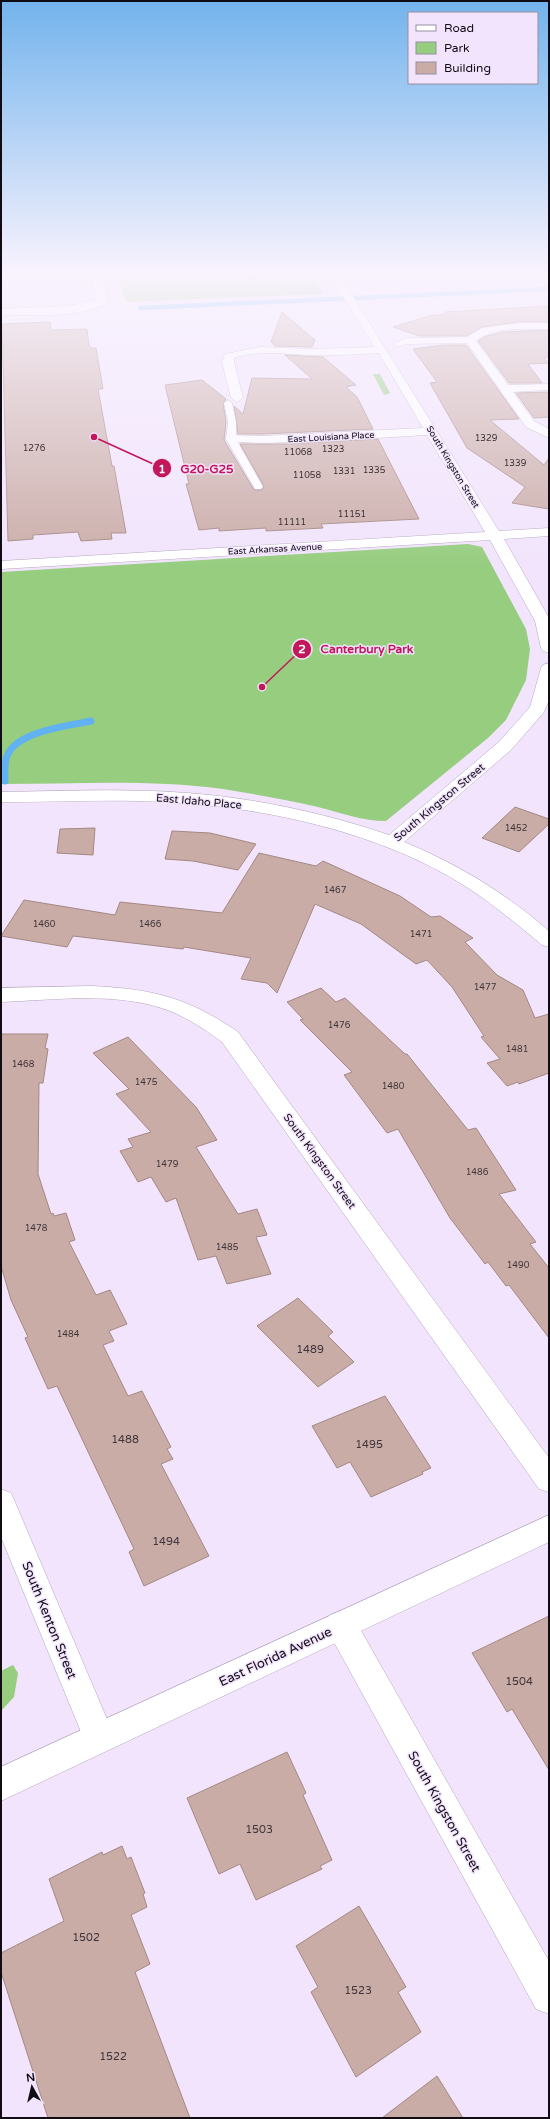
<svg xmlns="http://www.w3.org/2000/svg" width="550" height="2119" font-family="'Varela Round',sans-serif">
<style>
.green{fill:#96cd7f}
.lines{fill:none;stroke-linecap:round;stroke-linejoin:round}
.stream-far1{stroke:#62b1f1;stroke-width:4.5}
.stream{stroke:#62b1f1;stroke-width:7}
.building{fill:#caaca7;stroke:#a48883}
.service-casing{stroke:#b2a6bd;stroke-width:1}
.minor-casing{stroke:#b2a6bd;stroke-width:1}
.tertiary-casing{stroke:#b2a6bd;stroke-width:1}
.service{fill:#fff;fill-rule:evenodd}
.minor{fill:#fff;fill-rule:evenodd}
.tertiary{fill:#fff;fill-rule:evenodd}
.labels{text-anchor:middle;stroke-width:3;stroke-linejoin:round;paint-order:stroke}
.far-street-label{font-size:9px;fill:#110c14;stroke:#f1e4fc}
.number-label{font-size:9px;fill:#3f3439}
.street-label{font-size:11px;fill:#110c14;stroke:#f1e4fc}
.near-number-label{font-size:11px;fill:#3f3439}
.near-street-label{font-size:13px;fill:#110c14;stroke:#f1e4fc}
.leader{fill:none;stroke:#c2185b;stroke-width:1.5}
.callout-dot{fill:#c2185b;stroke:#f1e4fc;stroke-width:1.5}
.mark-label{font-size:12px;text-anchor:middle;font-weight:bold;fill:#fff}
.callout-label{font-size:12px;text-anchor:middle;font-weight:bold;fill:#c2185b;stroke:#f1e4fc;stroke-width:3;stroke-linejoin:round;paint-order:stroke}
</style>
<rect width="100%" height="100%" fill="#f1e4fc"/>
<g class="green">
<polygon points="116,271 312,271 324,294 126,302"/>
<polygon points="373,374 380,374 390,393 384,395"/>
<path d="M468,544L482,547L526,629L530,649L526,680L506,720L488,738L386,821C363,821 341,813 318,807C287,800 255,794 223,789C150,779 75,784 1,784V572Z"/>
<polygon points="13,1665 18,1673 14,1697 1,1711 1,1671"/>
</g>
<g class="lines">
<polyline class="stream-far1" points="140,308 549,289"/>
<path class="stream" d="M5,781C5,773 4,763 7,756C17,731 68,726 91,721"/>
</g>
<g class="building">
<polygon points="549,306 549,322 518,322 482,327 467,336 419,336 393,327 429,316 447,314 445,312"/>
<polygon points="282,312 315,340 312,347 275,346 271,342"/>
<polygon points="50,322 51,330 87,329 89,345 91,348 96,348 103,389 98,389 112,466 114,466 126,533 111,533 112,539 81,541 78,532 33,535 33,539 8,541 2,324"/>
<polygon points="549,330 549,357 544,358 548,363 528,364 542,383 509,383 478,341 484,337 502,332"/>
<polygon points="444,345 466,345 519,419 490,420 544,465 549,458 549,509 512,503 525,487 467,448 430,383 437,382 413,349"/>
<polygon points="285,355 323,357 356,385 346,387 357,397 373,429 262,434 238,434 234,406 243,414 252,378 312,379"/>
<polygon points="202,380 226,399 223,403 226,422 224,440 254,490 261,490 264,486 240,444 286,444 378,439 419,519 321,524 323,528 266,531 266,528 219,531 219,528 199,530 186,484 189,484 165,385"/>
<polygon points="549,392 549,417 534,418 516,393"/>
<polygon points="515,807 549,819 549,824 519,852 482,838"/>
<polygon points="95,828 93,855 57,853 60,829"/>
<polygon points="172,831 210,833 256,844 238,870 193,861 165,859"/>
<polygon points="259,853 316,866 323,861 400,896 431,917 440,916 473,938 465,942 497,975 523,990 535,1018 549,1014 549,1073 519,1084 518,1082 507,1086 487,1063 500,1059 481,1037 484,1036 452,987 427,960 416,964 361,924 315,904 277,993 267,983 241,979 251,958 184,947 183,949 73,936 67,947 1,936 24,900 115,915 120,902 222,913"/>
<polygon points="321,988 336,1002 345,998 405,1054 407,1054 468,1130 476,1128 516,1190 499,1194 536,1242 530,1244 549,1268 549,1338 509,1285 506,1286 488,1262 485,1264 450,1218 398,1129 387,1133 344,1075 352,1072 300,1020 303,1019 287,1002"/>
<polygon points="1,1034 48,1034 45,1048 48,1049 43,1083 39,1083 38,1174 51,1214 53,1213 54,1216 66,1213 75,1240 69,1242 96,1295 110,1290 127,1324 109,1331 114,1341 103,1345 128,1396 142,1391 171,1447 167,1449 173,1459 161,1464 209,1556 144,1586 129,1552 134,1549 57,1386 48,1389 25,1338 28,1337 11,1300 1,1266"/>
<polygon points="128,1037 196,1107 217,1140 196,1147 238,1214 257,1209 267,1235 256,1237 271,1274 227,1284 216,1256 198,1260 176,1198 166,1202 151,1177 138,1182 120,1151 133,1147 128,1139 151,1132 116,1094 129,1089 93,1053"/>
<polygon points="298,1298 333,1332 328,1336 354,1362 318,1387 257,1326"/>
<polygon points="385,1396 431,1468 422,1472 423,1474 371,1497 350,1462 337,1468 312,1426"/>
<polygon points="549,1616 549,1770 512,1709 507,1712 472,1653"/>
<polygon points="287,1752 306,1793 303,1795 332,1860 320,1866 322,1869 256,1900 240,1864 219,1874 187,1798"/>
<polygon points="122,1846 127,1859 131,1857 145,1893 143,1894 147,1907 131,1915 150,1964 135,1972 190,2118 48,2118 1,1972 1,1953 64,1921 49,1879 102,1852 103,1855"/>
<polygon points="359,1906 406,1987 398,1992 421,2032 356,2077 311,1992 318,1987 296,1946"/>
<polygon points="437,2076 463,2118 382,2118"/>
</g>
<g class="lines">
<defs>
<polygon id="service" points="228,400 232,403 236,422 236,439 263,487 261,489 255,489 226,439 228,422 224,403"/>
<g id="minor">
<path d="M91,271H101L107,298L105,304C74,319 34,314 1,315V309L69,306L96,300Z"/>
<path d="M327,271H337L499,531L549,528V536L504,539L549,618V653L543,651L541,648L535,621L490,540L1,569V561L485,532L427,435C404,436 232,449 225,439L231,435L262,436L423,428L379,353C357,354 335,356 314,355C287,355 260,349 234,358V362L243,398L237,402L231,398L222,362L225,354L260,347L314,349L375,347Z"/>
<path d="M518,323H549V329C526,330 495,325 476,341L508,385L549,384V390L513,392L534,421L549,429V438L526,427L467,343L407,344L398,347L393,344L406,338L467,337L482,328Z"/>
<path d="M549,663V700L544,712L511,750L404,842C458,864 505,893 549,931V947L542,945C517,924 493,904 465,886C380,832 265,807 165,802C110,799 56,802 1,802V792C63,791 125,788 187,793C255,798 324,813 389,835L499,742L530,707L541,668L543,665Z"/>
<path d="M92,986C152,989 187,997 238,1032L549,1458V1492L539,1489L222,1042C206,1030 189,1019 170,1011C118,991 55,1000 1,1002V988Z"/>
<polygon points="1,1489 11,1493 15,1502 115,1738 110,1749 99,1754 88,1749 1,1537"/>
<polygon points="341,1611 352,1615 549,1961 549,2014 536,2009 330,1635 326,1625 330,1615"/>
</g>
<polygon id="tertiary" points="549,1515 549,1542 1,1801 1,1767"/>
</defs>
<use href="#service" class="service-casing"/>
<use href="#minor" class="minor-casing"/>
<use href="#tertiary" class="tertiary-casing"/>
<use href="#service" class="service"/>
<use href="#minor" class="minor"/>
<use href="#tertiary" class="tertiary"/>
</g>
<linearGradient id="sky" x2="0" y2="1"><stop stop-color="#72b3ec"/><stop offset="0.48" stop-color="#f9f3fe"/><stop offset="1" stop-color="#f9f3fe" stop-opacity="0"/></linearGradient>
<rect width="550" height="568" fill="url(#sky)"/>
<g class="labels">
<g class="far-street-label">
<text transform="translate(331 437) rotate(-3)" y="3">East Louisiana Place</text>
<text transform="translate(453 467) rotate(59)" y="3">South Kingston Street</text>
<text transform="translate(275 549) rotate(-3)" y="3">East Arkansas Avenue</text>
</g>
<g class="number-label">
<text x="486" y="441">1329</text>
<text x="34" y="451">1276</text>
<text x="333" y="452">1323</text>
<text x="298" y="455">11068</text>
<text x="515" y="466">1339</text>
<text x="374" y="473">1335</text>
<text x="344" y="474">1331</text>
<text x="307" y="478">11058</text>
<text x="352" y="517">11151</text>
<text x="292" y="525">11111</text>
<text x="516" y="831">1452</text>
<text x="335" y="893">1467</text>
<text x="44" y="927">1460</text>
<text x="150" y="927">1466</text>
<text x="421" y="937">1471</text>
<text x="485" y="990">1477</text>
<text x="339" y="1028">1476</text>
<text x="517" y="1052">1481</text>
<text x="23" y="1067">1468</text>
<text x="146" y="1085">1475</text>
<text x="393" y="1089">1480</text>
<text x="167" y="1167">1479</text>
<text x="477" y="1175">1486</text>
<text x="36" y="1231">1478</text>
<text x="227" y="1250">1485</text>
<text x="518" y="1268">1490</text>
<text x="68" y="1337">1484</text>
</g>
<g class="street-label">
<text transform="translate(199 801) rotate(5)" y="4">East Idaho Place</text>
<text transform="translate(439 802) rotate(-40)" y="4">South Kingston Street</text>
<text transform="translate(320 1161) rotate(54)" y="4">South Kingston Street</text>
</g>
<g class="near-number-label">
<text x="310" y="1353">1489</text>
<text x="125" y="1443">1488</text>
<text x="369" y="1448">1495</text>
<text x="166" y="1545">1494</text>
<text x="519" y="1685">1504</text>
<text x="259" y="1833">1503</text>
<text x="86" y="1941">1502</text>
<text x="358" y="1994">1523</text>
<text x="113" y="2060">1522</text>
</g>
<g class="near-street-label">
<text transform="translate(50 1620) rotate(68)" y="5">South Kenton Street</text>
<text transform="translate(275 1656) rotate(-25)" y="5">East Florida Avenue</text>
<text transform="translate(445 1811) rotate(61)" y="5">South Kingston Street</text>
</g>
</g>
<path class="leader" d="M94 437L162 468M262 687L302 649"/>
<g class="callout-dot">
<circle cx="94" cy="437" r="4"/>
<circle cx="262" cy="687" r="4"/>
<circle cx="162" cy="468" r="10"/>
<circle cx="302" cy="649" r="10"/>
</g>
<g class="mark-label">
<text x="162" y="473">1</text>
<text x="302" y="653">2</text>
</g>
<g class="callout-label">
<text x="207" y="473">G20-G25</text>
<text x="367" y="653">Canterbury Park</text>
</g>
<rect width="550" height="2119" fill="none" stroke="#110c14" stroke-width="4"/>
<rect x="408" y="12" width="130" height="72" fill="#f1e4fc" stroke="#978e9f"/>
<rect x="416" y="25" width="20" height="6" fill="#ffffff" stroke="#978e9f"/>
<text x="444" y="32" font-size="12" fill="#110c14">Road</text>
<rect x="416" y="42" width="20" height="12" fill="#96cd7f" stroke="#978e9f"/>
<text x="444" y="52" font-size="12" fill="#110c14">Park</text>
<rect x="416" y="62" width="20" height="12" fill="#caaca7" stroke="#978e9f"/>
<text x="444" y="72" font-size="12" fill="#110c14">Building</text>
<g transform="translate(32 2087) rotate(352)" stroke="#f1e4fc" stroke-width="3" paint-order="stroke">
<path d="M0-3L7 15L0 10L-7 15Z" fill="#110c14"/>
<text y="-6" font-size="11" font-weight="bold" text-anchor="middle" fill="#110c14">N</text>
</g>
</svg>
